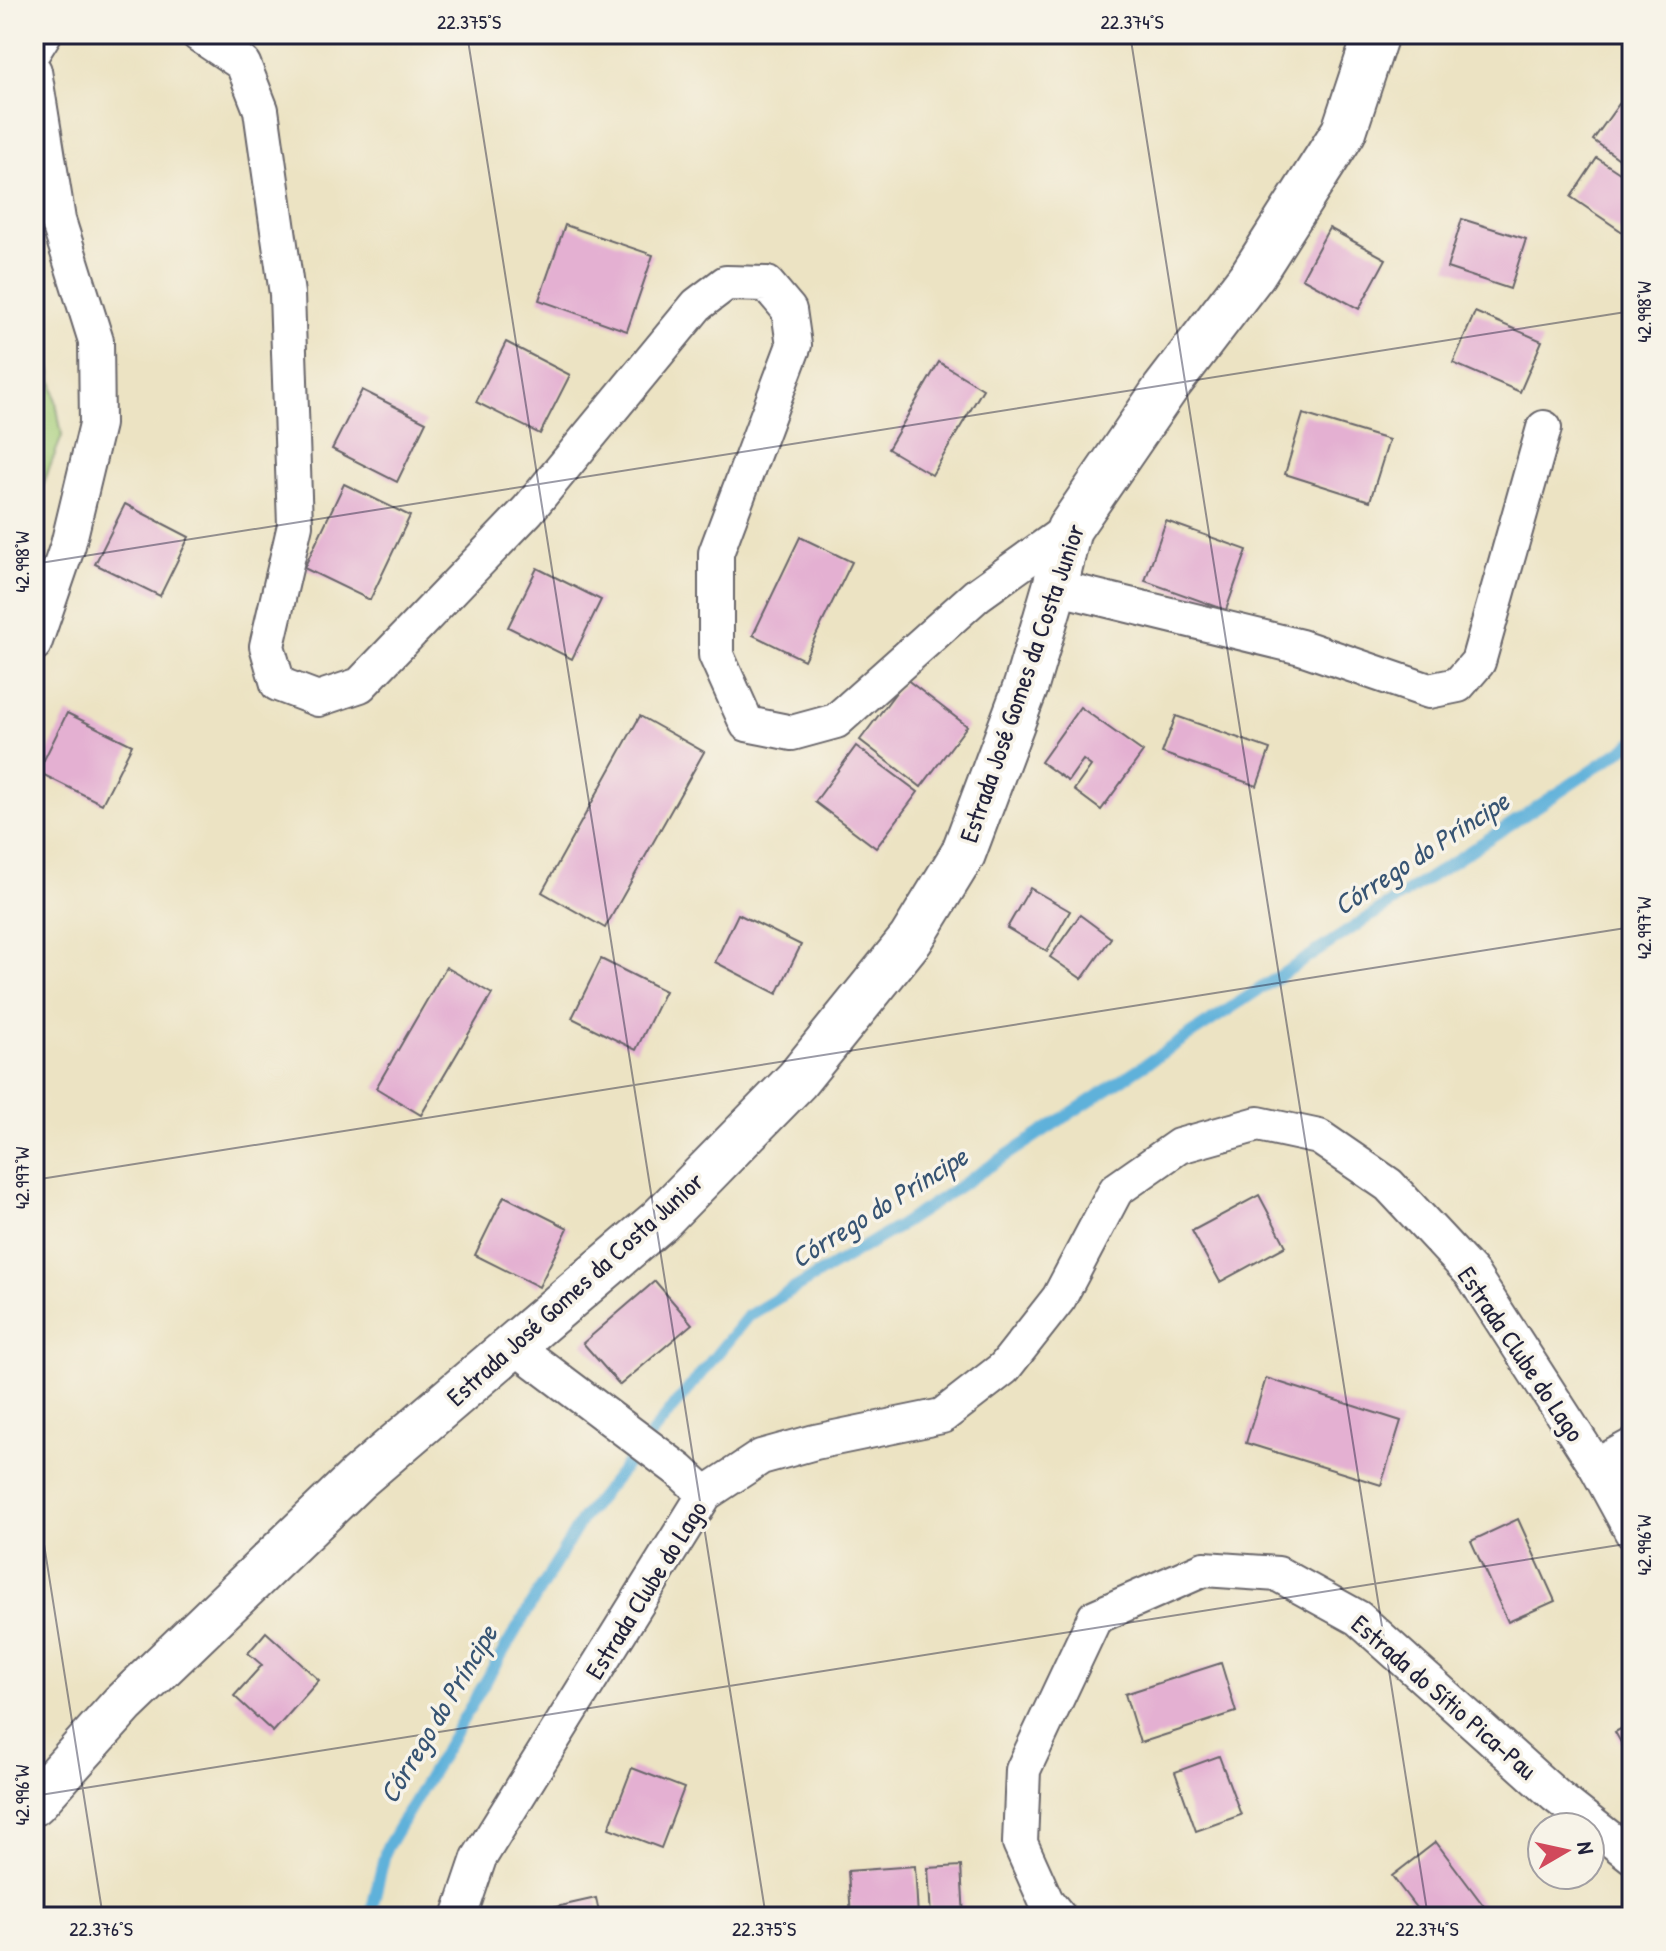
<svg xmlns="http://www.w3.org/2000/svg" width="1666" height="1951" font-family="'Patrick Hand',sans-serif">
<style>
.green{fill:#a6ce79;stroke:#64785a;stroke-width:2}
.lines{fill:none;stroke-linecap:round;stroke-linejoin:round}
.stream{stroke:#5fb1da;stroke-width:12}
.building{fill:#e4b0d2}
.street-casing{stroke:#69666b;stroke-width:38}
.secondary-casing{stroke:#69666b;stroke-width:48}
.street{stroke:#fff;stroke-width:34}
.secondary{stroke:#fff;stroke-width:44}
.ticks{fill:none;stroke:#22223b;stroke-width:2;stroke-opacity:0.45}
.labels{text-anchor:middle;stroke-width:7;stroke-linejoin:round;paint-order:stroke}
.street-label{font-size:26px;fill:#22223b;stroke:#f7f3e8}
.water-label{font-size:28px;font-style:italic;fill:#375473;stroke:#f7f3e8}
.neatline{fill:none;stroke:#22223b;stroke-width:3}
.ticks-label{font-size:20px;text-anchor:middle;fill:#22223b}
</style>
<rect width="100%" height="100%" fill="#f7f3e8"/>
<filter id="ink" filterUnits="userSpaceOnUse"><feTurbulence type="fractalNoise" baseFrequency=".0125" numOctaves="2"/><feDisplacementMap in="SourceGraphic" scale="16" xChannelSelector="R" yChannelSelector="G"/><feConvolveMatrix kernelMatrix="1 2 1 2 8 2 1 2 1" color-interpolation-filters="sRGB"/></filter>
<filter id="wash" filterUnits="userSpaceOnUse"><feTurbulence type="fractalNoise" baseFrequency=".006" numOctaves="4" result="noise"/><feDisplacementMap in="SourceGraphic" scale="32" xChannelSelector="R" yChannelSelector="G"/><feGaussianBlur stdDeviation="1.8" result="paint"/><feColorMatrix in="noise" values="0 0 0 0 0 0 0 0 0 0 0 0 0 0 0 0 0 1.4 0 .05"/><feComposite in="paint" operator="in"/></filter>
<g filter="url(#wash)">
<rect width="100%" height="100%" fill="#ece3c3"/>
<polygon class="green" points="34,277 62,436 34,508"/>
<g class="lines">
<polyline class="stream" points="370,1917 386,1849 582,1519 748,1316 896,1228 1555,795 1632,743"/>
</g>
<g id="blocks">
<g class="building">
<polygon points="1619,104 1632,113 1632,168 1593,140"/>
<polygon points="1597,158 1632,181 1632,227 1627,235 1571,197"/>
<polygon points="1462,219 1526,239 1510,289 1447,268"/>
<polygon points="565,225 653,255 627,331 539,300"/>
<polygon points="1329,228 1386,259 1359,309 1302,278"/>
<polygon points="1475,312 1542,341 1520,392 1453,363"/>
<polygon points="506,342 570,375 540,434 476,402"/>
<polygon points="939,362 983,389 932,475 888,449"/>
<polygon points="362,390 426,422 397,482 332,449"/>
<polygon points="1303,414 1389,440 1370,501 1285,474"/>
<polygon points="344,484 410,516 370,600 304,568"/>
<polygon points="125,504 189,537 160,596 95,564"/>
<polygon points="1166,521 1247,550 1226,610 1145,581"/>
<polygon points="800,537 852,562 804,660 753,635"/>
<polygon points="537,568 601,600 572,659 508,627"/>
<polygon points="906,679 967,726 921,787 860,740"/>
<polygon points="1080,707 1143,752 1101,810 1074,790 1091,766 1083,760 1068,781 1041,762"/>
<polygon points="67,713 132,745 102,804 38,772"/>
<polygon points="640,716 704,752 605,928 542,892"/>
<polygon points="1176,716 1270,749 1257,786 1162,753"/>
<polygon points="856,746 918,792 876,848 815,802"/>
<polygon points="1030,888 1070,911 1047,951 1007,928"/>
<polygon points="738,914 801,945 777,994 715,962"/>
<polygon points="1080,915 1111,938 1082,979 1050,957"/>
<polygon points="601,959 665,991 636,1050 572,1018"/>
<polygon points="446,967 492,994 421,1115 376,1088"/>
<polygon points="1259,1195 1286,1246 1220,1282 1192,1231"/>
<polygon points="504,1196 568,1228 539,1287 475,1255"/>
<polygon points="655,1281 692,1324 620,1385 583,1343"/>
<polygon points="1266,1378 1401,1421 1381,1485 1246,1443"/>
<polygon points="1518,1519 1555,1601 1508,1622 1471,1541"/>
<polygon points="266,1632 319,1680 273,1732 234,1696 262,1665 248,1653"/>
<polygon points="1221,1663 1236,1712 1140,1743 1125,1694"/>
<polygon points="1632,1723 1632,1762 1615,1732"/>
<polygon points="1219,1756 1241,1815 1196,1831 1175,1772"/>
<polygon points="632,1768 684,1788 661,1848 609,1828"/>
<polygon points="1436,1842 1492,1917 1423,1917 1392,1876"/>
<polygon points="915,1866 918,1917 851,1917 848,1871"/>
<polygon points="961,1866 964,1917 931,1917 928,1868"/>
<polygon points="596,1898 600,1917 549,1917 547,1909"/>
</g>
</g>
</g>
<g filter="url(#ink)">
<use href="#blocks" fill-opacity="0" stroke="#69666b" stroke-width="2"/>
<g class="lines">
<defs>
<g id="street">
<polyline points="198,34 243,64 261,110 287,294 295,525 267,646 278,684 318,699 360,685 528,510 697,305 726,283 767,284 789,310 794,345 716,553 716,655 747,724 792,733 836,721 977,595 1069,529"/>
<polyline points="34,50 44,34"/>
<polyline points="34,71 58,220 96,341 97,424 68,545 34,644"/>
<polyline points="1055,587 1301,647 1429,691 1458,685 1478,662 1544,428"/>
<polyline points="514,1346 679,1470 705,1494"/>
<polyline points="1596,1466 1632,1446"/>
<polyline points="459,1917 479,1858 705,1494 761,1457 815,1442 942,1416 1004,1368 1059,1298 1116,1190 1179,1146 1258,1124 1319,1137 1389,1185 1472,1274 1596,1466 1632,1532"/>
<polyline points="1059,1917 1046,1901 1020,1843 1023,1770 1095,1617 1204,1569 1278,1574 1358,1618 1556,1796 1632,1856"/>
</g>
<polyline id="secondary" points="34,1803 123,1704 358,1478 659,1221 797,1080 911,939 963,854 1026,686 1055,587 1069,529 1165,389 1253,274 1344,131 1376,34"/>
</defs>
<use href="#street" class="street-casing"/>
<use href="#secondary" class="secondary-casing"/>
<use href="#street" class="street"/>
<use href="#secondary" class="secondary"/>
</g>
</g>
<path class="ticks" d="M467,34L766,1917M1130,34L1428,1917M34,564L1632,311M34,1180L1632,927M34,1481L103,1917M34,1796L1632,1543"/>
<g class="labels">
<g class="street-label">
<text transform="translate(1022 683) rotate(-71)" y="9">Estrada José Gomes da Costa Junior</text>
<text transform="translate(575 1289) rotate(-42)" y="9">Estrada José Gomes da Costa Junior</text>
<text transform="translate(1521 1354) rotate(56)" y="9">Estrada Clube do Lago</text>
<text transform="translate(646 1590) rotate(-58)" y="9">Estrada Clube do Lago</text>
<text transform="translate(1444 1697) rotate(41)" y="9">Estrada do Sítio Pica-Pau</text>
</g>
<g class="water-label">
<text transform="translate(1421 853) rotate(-33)" y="10">Córrego do Príncipe</text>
<text transform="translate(879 1207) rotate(-32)" y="10">Córrego do Príncipe</text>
<text transform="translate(438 1714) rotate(-59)" y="10">Córrego do Príncipe</text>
</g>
</g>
<rect width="1666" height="1951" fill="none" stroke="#f7f3e8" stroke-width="88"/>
<g transform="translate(1566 1851) rotate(81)"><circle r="38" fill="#f7f3e8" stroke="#a29fa3" stroke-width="2"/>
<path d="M0-6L14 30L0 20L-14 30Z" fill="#d1495b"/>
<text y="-12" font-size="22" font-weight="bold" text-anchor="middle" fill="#22223b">N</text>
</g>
<rect x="44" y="44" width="1578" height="1863" class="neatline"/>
<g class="ticks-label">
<text x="469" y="29">22.375°S</text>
<text x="1132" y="29">22.374°S</text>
<text transform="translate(1644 312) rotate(-90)" y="7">42.998°W</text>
<text transform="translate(22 562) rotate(-90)" y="7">42.998°W</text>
<text transform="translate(1644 928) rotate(-90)" y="7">42.997°W</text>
<text transform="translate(22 1178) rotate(-90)" y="7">42.997°W</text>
<text transform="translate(1644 1545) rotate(-90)" y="7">42.996°W</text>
<text transform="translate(22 1795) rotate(-90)" y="7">42.996°W</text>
<text x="101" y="1936">22.376°S</text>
<text x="764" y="1936">22.375°S</text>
<text x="1427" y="1936">22.374°S</text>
</g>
</svg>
